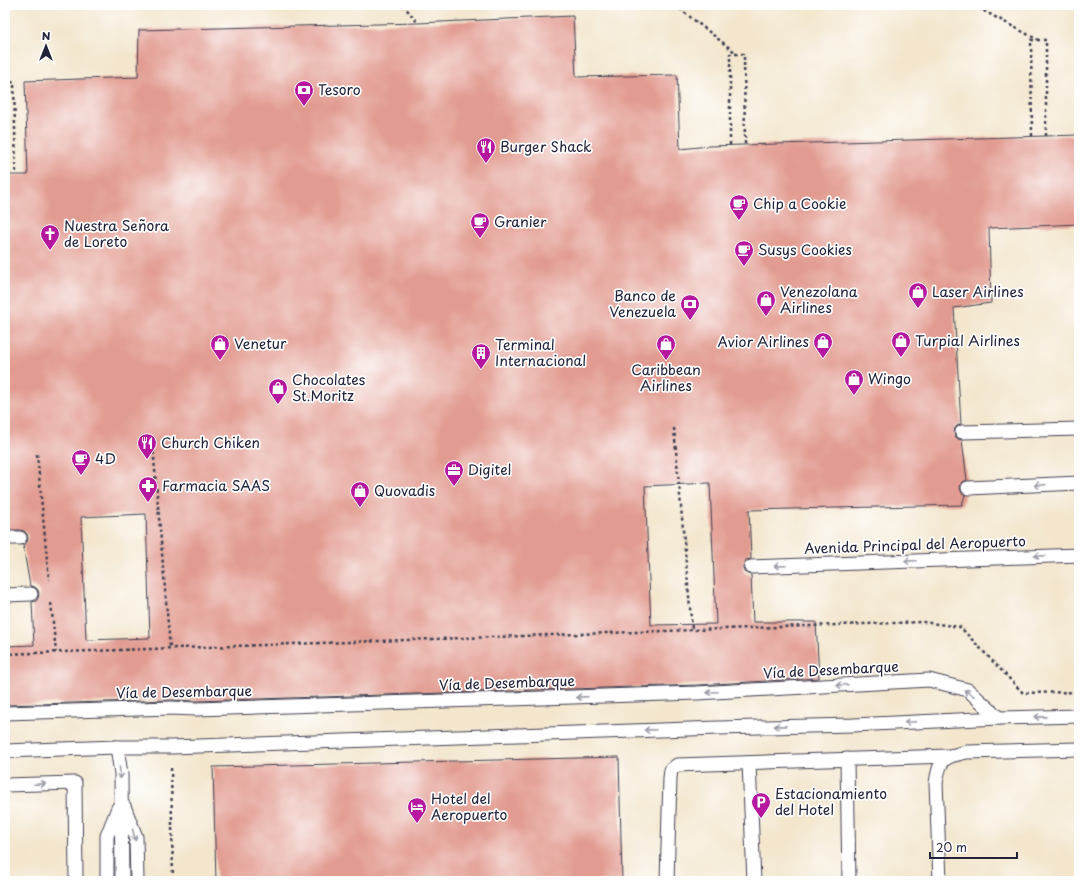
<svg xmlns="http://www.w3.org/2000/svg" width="1084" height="886" font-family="'Playpen Sans',sans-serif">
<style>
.building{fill:#e29b90;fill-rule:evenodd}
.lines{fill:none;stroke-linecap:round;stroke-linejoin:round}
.service-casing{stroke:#413f51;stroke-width:15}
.path{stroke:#413f51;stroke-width:2.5;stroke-dasharray:3 3;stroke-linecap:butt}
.service{stroke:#fff;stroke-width:13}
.oneway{stroke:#9c9ca7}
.labels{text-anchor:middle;stroke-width:3.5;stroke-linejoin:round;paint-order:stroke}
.poi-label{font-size:14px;fill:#22223b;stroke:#fff;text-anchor:start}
.street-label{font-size:14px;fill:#22223b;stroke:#fff}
</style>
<rect width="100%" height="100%" fill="#fff"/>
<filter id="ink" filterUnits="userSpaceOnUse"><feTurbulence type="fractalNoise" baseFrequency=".025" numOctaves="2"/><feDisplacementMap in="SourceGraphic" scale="8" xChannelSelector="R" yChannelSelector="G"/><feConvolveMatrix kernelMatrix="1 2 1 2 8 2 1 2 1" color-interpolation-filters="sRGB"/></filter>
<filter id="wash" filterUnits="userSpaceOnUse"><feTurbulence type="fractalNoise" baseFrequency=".012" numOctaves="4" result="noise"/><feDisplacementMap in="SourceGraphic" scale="16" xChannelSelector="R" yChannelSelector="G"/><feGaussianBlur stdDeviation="0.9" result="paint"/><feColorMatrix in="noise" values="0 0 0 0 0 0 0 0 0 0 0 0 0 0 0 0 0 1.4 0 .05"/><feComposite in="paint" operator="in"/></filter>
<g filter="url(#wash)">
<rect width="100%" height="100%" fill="#f3e6cd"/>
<g id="blocks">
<g class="building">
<path d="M573,16L576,77L677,75L680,149L709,146L1079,135V224L989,228L991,303L954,308L961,424L958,425L955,428L954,433L955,436L958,439L962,440L967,480L963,482L961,484L960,488L962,493L965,495L962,505L749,510L751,559L746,560L744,564L743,567L744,572L748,574L751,575L753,622H816L819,678L697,685L196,701L171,700L5,705V646L34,645L32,602L36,601L38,598L39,594L38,590L35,587L30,586L23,545L27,542L28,538L27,534L24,531L20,530H5V175H28L25,81L138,77L139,30L418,23ZM710,483L716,624L651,625L645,486ZM146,514L150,638L86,640L81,517Z"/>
<polygon points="619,757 622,881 216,881 213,767"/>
</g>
</g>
</g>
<g filter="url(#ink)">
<use href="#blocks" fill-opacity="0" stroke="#413f51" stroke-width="1"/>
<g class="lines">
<defs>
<g id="service">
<polyline points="962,432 1079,429"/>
<polyline points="968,488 1079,483"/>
<polyline points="5,538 20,538"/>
<polyline points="751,567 1079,555"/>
<polyline points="5,595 31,594"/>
<polyline points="5,713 171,708 196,709 697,693 929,680 968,690 999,718"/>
<polyline points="117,747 121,774 122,881"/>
<polyline points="5,751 117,747 171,747 718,728 853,725 999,718 1079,716"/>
<polyline points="847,759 849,881"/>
<polyline points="749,763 754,881"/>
<polyline points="5,785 75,783 76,881"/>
<polyline points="124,806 136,837 137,881"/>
<polyline points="107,881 107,836 118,808"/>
<polyline points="667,881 670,778 671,770 677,765 949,756"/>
<path d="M940,881L936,783C940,758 943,757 967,752L1079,749"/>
</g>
</defs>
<use href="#service" class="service-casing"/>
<g class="path">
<polyline points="403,5 418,23"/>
<polyline points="675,5 736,53"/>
<polyline points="973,5 1038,40"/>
<polyline points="5,83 14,82 16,175"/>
<polyline points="1032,136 1031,40 1046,40 1046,136"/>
<polyline points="730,145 730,54 744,54 745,145"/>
<polyline points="674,428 692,630"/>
<polyline points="153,446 170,648"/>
<polyline points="37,454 49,580"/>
<polyline points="51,603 56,652"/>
<polyline points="5,654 923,622 960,627 1023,693 1079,692"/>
<polyline points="171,768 173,881"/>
</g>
<use href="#service" class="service"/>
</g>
<defs><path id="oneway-shaft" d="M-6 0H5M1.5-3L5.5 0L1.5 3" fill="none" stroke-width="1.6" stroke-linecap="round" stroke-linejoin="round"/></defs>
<g class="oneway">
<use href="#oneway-shaft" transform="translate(1040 485) rotate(177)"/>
<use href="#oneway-shaft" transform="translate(1040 556) rotate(178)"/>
<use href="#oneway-shaft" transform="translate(910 561) rotate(178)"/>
<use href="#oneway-shaft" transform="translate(780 566) rotate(178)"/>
<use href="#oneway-shaft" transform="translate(842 685) rotate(177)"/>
<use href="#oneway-shaft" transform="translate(712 692) rotate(177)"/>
<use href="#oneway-shaft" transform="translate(969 693) rotate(-147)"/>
<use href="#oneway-shaft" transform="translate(582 697) rotate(178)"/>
<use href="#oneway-shaft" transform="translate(1040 717) rotate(179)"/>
<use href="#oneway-shaft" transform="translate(910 722) rotate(177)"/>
<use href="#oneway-shaft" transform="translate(780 726) rotate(179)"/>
<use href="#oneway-shaft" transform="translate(650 730) rotate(178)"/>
<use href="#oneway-shaft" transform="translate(120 773) rotate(85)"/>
<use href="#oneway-shaft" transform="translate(40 784) rotate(-2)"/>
<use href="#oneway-shaft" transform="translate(134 835) rotate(76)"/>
</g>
</g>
<defs>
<symbol id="bank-pin" viewBox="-11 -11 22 30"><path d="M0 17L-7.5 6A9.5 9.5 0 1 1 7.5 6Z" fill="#b5179e" stroke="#fff"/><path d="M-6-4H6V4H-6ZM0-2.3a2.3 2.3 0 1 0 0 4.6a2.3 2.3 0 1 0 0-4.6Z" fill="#fff"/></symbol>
<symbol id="restaurant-pin" viewBox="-11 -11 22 30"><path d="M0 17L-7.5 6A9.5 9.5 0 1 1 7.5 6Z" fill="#b5179e" stroke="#fff"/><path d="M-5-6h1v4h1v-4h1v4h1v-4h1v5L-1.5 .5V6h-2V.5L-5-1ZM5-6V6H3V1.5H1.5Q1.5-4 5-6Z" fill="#fff"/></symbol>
<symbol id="cafe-pin" viewBox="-11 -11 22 30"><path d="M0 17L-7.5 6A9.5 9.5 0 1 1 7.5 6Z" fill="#b5179e" stroke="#fff"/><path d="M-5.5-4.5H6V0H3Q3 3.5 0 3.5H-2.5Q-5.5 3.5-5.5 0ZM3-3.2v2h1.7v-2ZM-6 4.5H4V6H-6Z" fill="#fff"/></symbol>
<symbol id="church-pin" viewBox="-11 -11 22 30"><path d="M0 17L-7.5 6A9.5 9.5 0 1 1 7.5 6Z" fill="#b5179e" stroke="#fff"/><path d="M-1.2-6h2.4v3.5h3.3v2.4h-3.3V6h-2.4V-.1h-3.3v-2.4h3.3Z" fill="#fff"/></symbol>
<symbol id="shop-pin" viewBox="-11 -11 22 30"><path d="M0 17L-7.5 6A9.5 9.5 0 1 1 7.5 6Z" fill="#b5179e" stroke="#fff"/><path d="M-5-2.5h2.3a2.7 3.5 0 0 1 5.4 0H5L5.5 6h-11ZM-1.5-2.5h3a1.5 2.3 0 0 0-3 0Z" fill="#fff"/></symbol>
<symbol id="building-pin" viewBox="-11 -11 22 30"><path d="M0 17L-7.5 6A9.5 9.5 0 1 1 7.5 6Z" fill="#b5179e" stroke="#fff"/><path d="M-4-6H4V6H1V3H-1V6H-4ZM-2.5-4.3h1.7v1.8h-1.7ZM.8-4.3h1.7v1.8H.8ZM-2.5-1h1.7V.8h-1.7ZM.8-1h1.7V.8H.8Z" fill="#fff"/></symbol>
<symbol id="office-pin" viewBox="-11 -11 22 30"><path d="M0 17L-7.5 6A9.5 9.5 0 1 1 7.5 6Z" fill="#b5179e" stroke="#fff"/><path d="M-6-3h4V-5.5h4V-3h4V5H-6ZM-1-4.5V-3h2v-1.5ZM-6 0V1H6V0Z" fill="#fff"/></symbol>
<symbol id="pharmacy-pin" viewBox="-11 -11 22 30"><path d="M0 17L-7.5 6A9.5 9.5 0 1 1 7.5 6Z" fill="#b5179e" stroke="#fff"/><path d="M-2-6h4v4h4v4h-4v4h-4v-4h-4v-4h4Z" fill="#fff"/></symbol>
<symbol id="parking-pin" viewBox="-11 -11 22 30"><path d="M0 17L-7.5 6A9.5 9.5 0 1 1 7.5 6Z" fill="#b5179e" stroke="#fff"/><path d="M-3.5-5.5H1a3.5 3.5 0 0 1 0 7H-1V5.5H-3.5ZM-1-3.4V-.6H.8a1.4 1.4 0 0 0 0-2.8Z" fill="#fff"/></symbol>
<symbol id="hotel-pin" viewBox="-11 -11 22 30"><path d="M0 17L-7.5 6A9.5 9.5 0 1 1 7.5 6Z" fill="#b5179e" stroke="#fff"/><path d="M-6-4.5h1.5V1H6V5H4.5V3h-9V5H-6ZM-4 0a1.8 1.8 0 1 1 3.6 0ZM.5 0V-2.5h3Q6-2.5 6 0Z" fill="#fff"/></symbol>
</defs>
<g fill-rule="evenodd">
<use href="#bank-pin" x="293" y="79" width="22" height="30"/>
<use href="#restaurant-pin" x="475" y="136" width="22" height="30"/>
<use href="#cafe-pin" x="728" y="193" width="22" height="30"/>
<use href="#cafe-pin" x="469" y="211" width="22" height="30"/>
<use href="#church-pin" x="39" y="223" width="22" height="30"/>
<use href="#cafe-pin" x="733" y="239" width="22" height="30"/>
<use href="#shop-pin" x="907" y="281" width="22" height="30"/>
<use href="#shop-pin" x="755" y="289" width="22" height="30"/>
<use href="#bank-pin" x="679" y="293" width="22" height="30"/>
<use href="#shop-pin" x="890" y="330" width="22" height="30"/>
<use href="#shop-pin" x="812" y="331" width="22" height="30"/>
<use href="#shop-pin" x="209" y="333" width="22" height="30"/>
<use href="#shop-pin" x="655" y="333" width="22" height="30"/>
<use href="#building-pin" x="470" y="342" width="22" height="30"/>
<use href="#shop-pin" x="843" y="368" width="22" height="30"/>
<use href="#shop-pin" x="267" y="377" width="22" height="30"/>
<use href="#restaurant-pin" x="136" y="432" width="22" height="30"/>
<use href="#cafe-pin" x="70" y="448" width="22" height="30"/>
<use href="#office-pin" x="443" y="459" width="22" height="30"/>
<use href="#pharmacy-pin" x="137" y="475" width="22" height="30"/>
<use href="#shop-pin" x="349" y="480" width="22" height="30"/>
<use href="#parking-pin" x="750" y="791" width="22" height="30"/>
<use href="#hotel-pin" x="406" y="796" width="22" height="30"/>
</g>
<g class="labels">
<g class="poi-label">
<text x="318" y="95">Tesoro</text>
<text x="500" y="152">Burger Shack</text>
<text x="753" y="209">Chip a Cookie</text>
<text x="494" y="227">Granier</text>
<text x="64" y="231">Nuestra Señora<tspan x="64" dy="16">de Loreto</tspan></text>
<text x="758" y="255">Susys Cookies</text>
<text x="780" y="297">Venezolana<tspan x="780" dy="16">Airlines</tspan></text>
<text x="932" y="297">Laser Airlines</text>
<text x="676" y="301" text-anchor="end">Banco de<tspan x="676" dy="16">Venezuela</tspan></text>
<text x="915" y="346">Turpial Airlines</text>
<text x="809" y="347" text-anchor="end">Avior Airlines</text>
<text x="234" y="349">Venetur</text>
<text x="495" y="350">Terminal<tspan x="495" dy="16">Internacional</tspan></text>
<text x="666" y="375" text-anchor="middle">Caribbean<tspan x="666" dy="16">Airlines</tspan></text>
<text x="868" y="384">Wingo</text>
<text x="292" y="385">Chocolates<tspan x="292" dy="16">St.Moritz</tspan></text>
<text x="161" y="448">Church Chiken</text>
<text x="95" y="464">4D</text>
<text x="468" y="475">Digitel</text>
<text x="162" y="491">Farmacia SAAS</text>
<text x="374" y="496">Quovadis</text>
<text x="775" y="799">Estacionamiento<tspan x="775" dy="16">del Hotel</tspan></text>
<text x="431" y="804">Hotel del<tspan x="431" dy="16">Aeropuerto</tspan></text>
</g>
<g class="street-label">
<text transform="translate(915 545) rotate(-2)" y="5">Avenida Principal del Aeropuerto</text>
<text transform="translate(831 670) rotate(-3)" y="5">Vía de Desembarque</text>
<text transform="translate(507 683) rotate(-2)" y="5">Vía de Desembarque</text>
<text transform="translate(184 692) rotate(-1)" y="5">Vía de Desembarque</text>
</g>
</g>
<rect width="1084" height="886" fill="none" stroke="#fff" stroke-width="20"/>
<g transform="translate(46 46)" stroke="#ffffff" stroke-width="3" paint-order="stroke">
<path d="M0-3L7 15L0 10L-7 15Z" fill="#22223b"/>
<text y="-6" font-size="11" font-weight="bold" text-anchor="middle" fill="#22223b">N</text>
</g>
<path d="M930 852v6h87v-6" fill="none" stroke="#22223b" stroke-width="2"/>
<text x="936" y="852" font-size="12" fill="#22223b" stroke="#ffffff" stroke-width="3" paint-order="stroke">20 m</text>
</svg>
